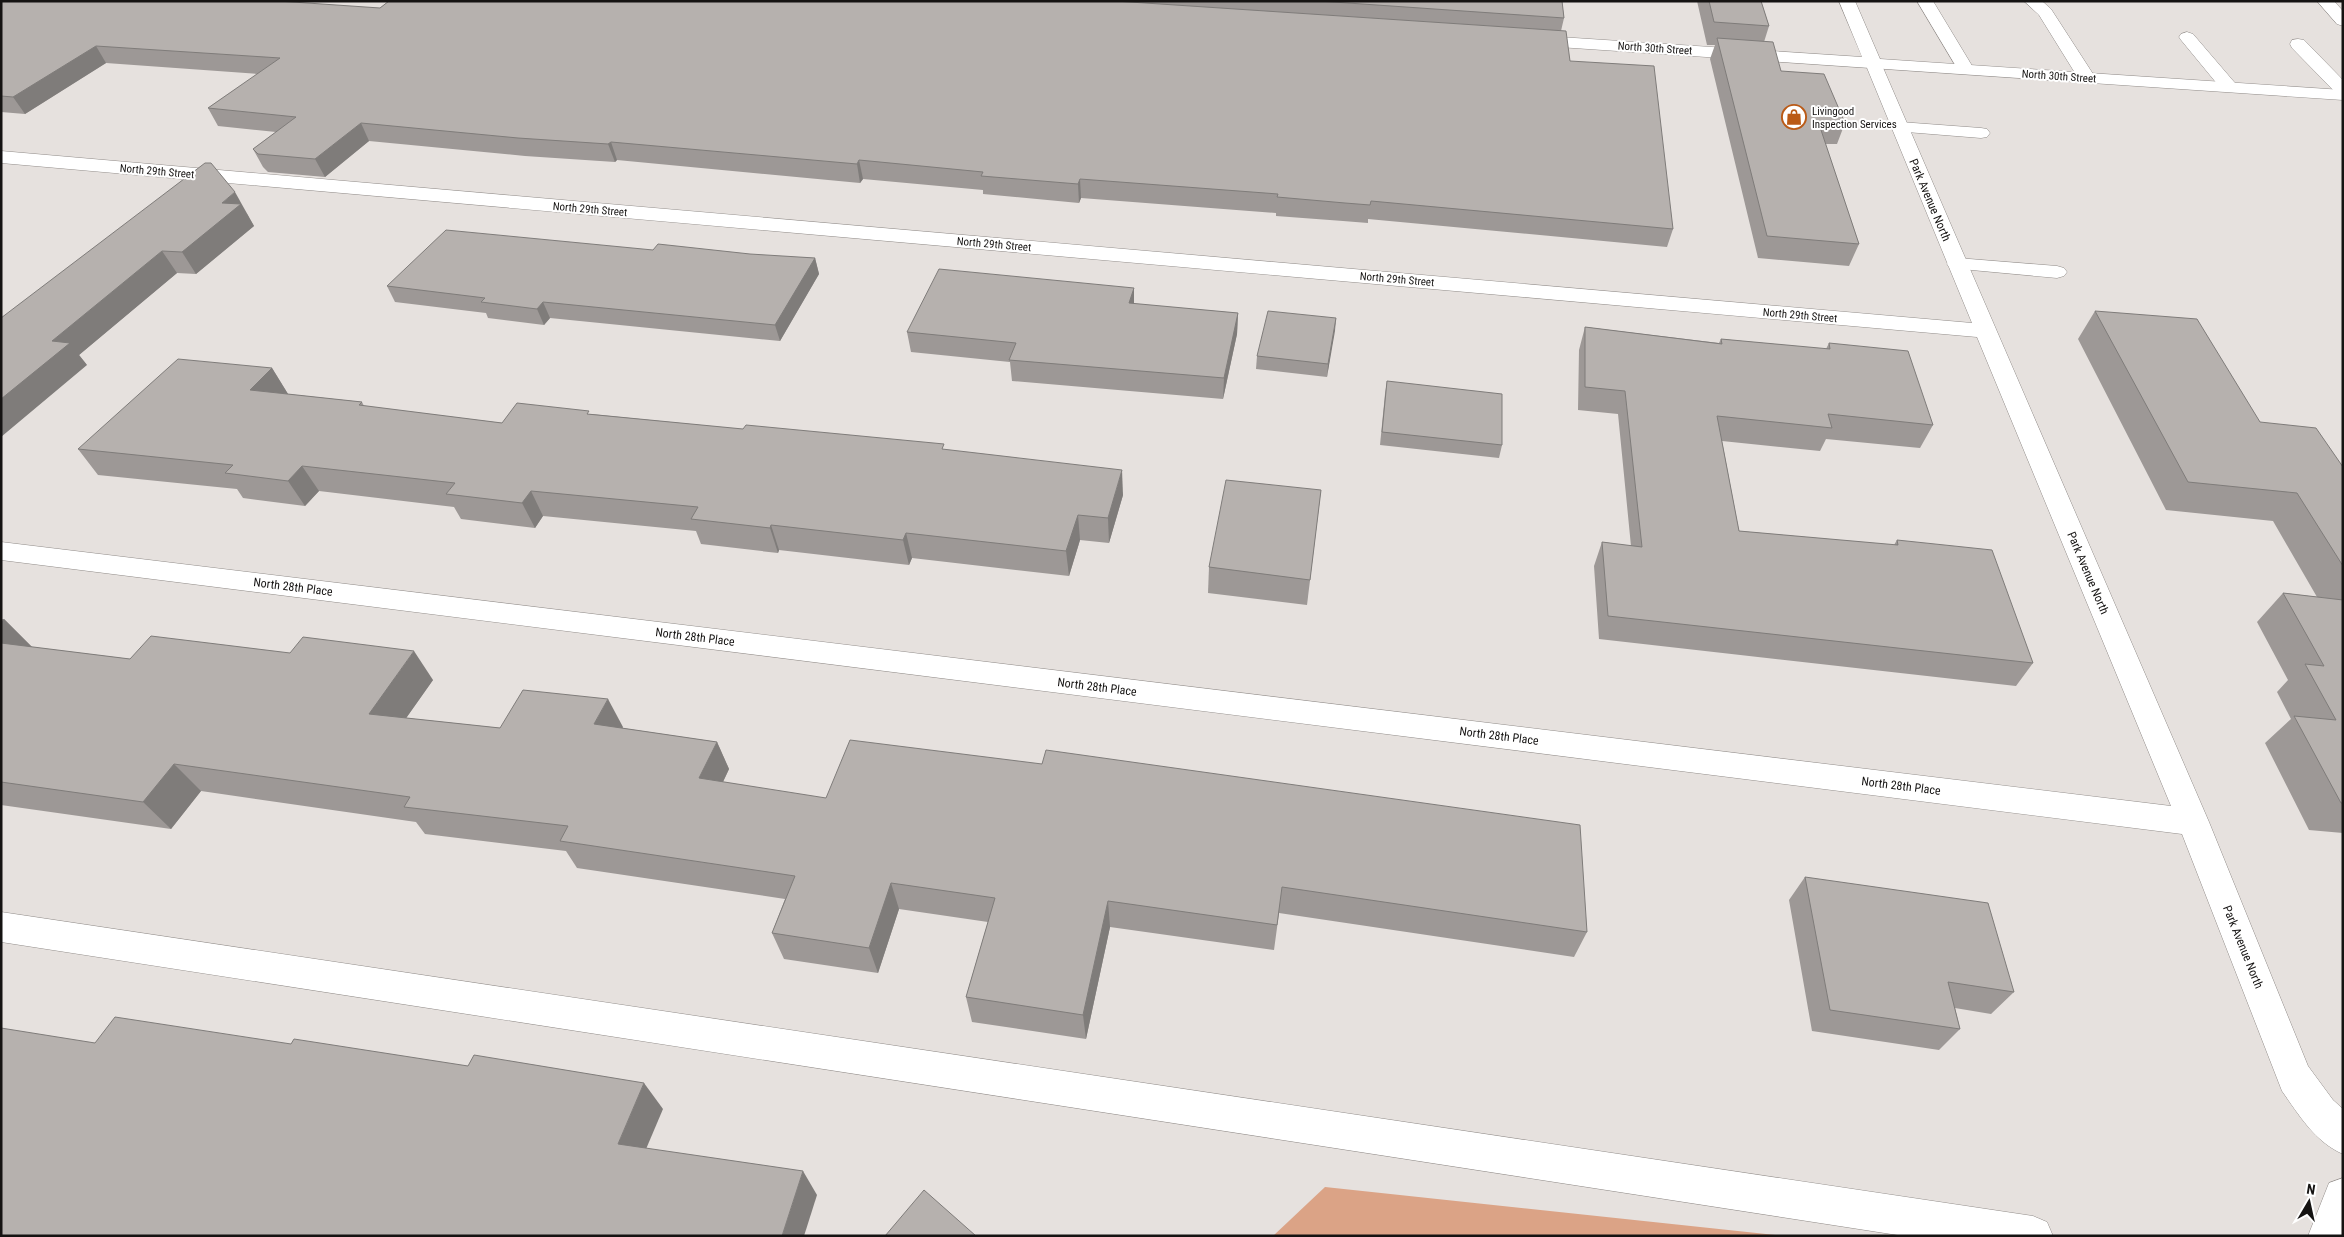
<svg xmlns="http://www.w3.org/2000/svg" width="2344" height="1237" font-family="'Roboto Condensed',sans-serif">
<style>
.green{fill:#dba386}
.lines{fill:none;stroke-linecap:round;stroke-linejoin:round}
.service-casing{stroke:#918c89;stroke-width:1}
.minor-casing{stroke:#918c89;stroke-width:1}
.tertiary-casing{stroke:#918c89;stroke-width:1}
.service{fill:#fff;fill-rule:evenodd}
.minor{fill:#fff;fill-rule:evenodd}
.tertiary{fill:#fff;fill-rule:evenodd}
.wall{fill:#9d9896}
.shaded-wall{fill:#7f7c7a}
.building{fill:#b6b1ae;stroke:#7f7c7a}
.labels{text-anchor:middle;stroke-width:4;stroke-linejoin:round;paint-order:stroke}
.far-street-label{font-size:11px;fill:#151312;stroke:#fff}
.far-poi-label{font-size:11px;fill:#151312;stroke:#fff;text-anchor:start}
.street-label{font-size:12px;fill:#151312;stroke:#fff}
</style>
<rect width="100%" height="100%" fill="#e6e1de"/>
<polygon class="green" points="1325,1187 1784,1236 1273,1236"/>
<g class="lines">
<defs>
<g id="service">
<polygon points="1917,1 1933,1 1974,69 1972,73 1960,73"/>
<polygon points="2024,1 2042,1 2051,9 2095,77 2092,81 2080,81 2039,15"/>
<polygon points="2317,1 2334,1 2343,11 2343,26 2337,24"/>
<polygon points="2187,32 2193,34 2235,83 2238,87 2235,91 2223,91 2181,40 2179,37 2181,34"/>
<polygon points="2298,39 2304,40 2343,80 2343,95 2337,94 2292,48 2290,44 2292,40"/>
<polygon points="1900,122 1981,128 1987,129 1990,133 1987,137 1981,138 1894,131 1891,127 1894,123"/>
<polygon points="1957,258 2057,266 2064,268 2067,272 2064,276 2057,278 1950,268 1947,264 1950,260"/>
<polygon points="1,912 2033,1216 2047,1222 2053,1236 1904,1236 1,942"/>
<polygon points="2343,1178 2343,1236 2308,1236 2329,1183"/>
</g>
<path id="minor" d="M1873,58L1879,59L1881,63L2209,822L2308,1066L2333,1100L2343,1109V1154C2315,1142 2299,1115 2282,1091L2182,834L1,560V542L2171,806L1977,337L1,163V151L1972,323L1865,63L1867,59Z"/>
<polygon id="tertiary" points="1839,1 1855,1 1880,59 2343,90 2343,100 1529,45 1523,43 1521,40 1523,37 1529,35 1862,57"/>
</defs>
<use href="#service" class="service-casing"/>
<use href="#minor" class="minor-casing"/>
<use href="#tertiary" class="tertiary-casing"/>
<use href="#service" class="service"/>
<use href="#minor" class="minor"/>
<use href="#tertiary" class="tertiary"/>
</g>
<g class="wall">
<polygon points="1,1 380,8 389,1 1562,1 1564,18 1561,31 1570,61 1673,229 1667,247 1368,219 1368,223 1343,221 1276,216 1276,213 1081,198 1079,203 983,194 983,190 863,179 860,183 617,160 615,162 525,156 369,141 325,177 268,172 263,167 253,149 276,132 218,126 208,108 258,74 106,63 25,114 1,112"/>
<polygon points="1697,1 1761,1 1769,26 1764,42 1781,71 1845,123 1837,144 1825,144 1859,244 1849,266 1758,258 1710,59 1715,45 1707,45"/>
<polygon points="247,214 254,226 196,274 177,273 79,355 87,365 1,318"/>
<polygon points="653,250 815,258 819,274 780,341 550,318 544,325 488,318 486,313 395,302 387,286"/>
<polygon points="1134,288 1134,304 1238,313 1237,334 1223,399 1012,381 1010,362 911,352 907,332"/>
<polygon points="2095,311 2260,422 2343,467 2343,833 2309,830 2265,743 2291,719 2277,692 2288,680 2257,622 2283,593 2317,597 2273,521 2166,510 2078,339"/>
<polygon points="1336,318 1327,377 1256,369 1257,356"/>
<polygon points="1585,327 1719,343 1721,339 1826,349 1829,343 1933,425 1920,448 1826,439 1820,451 1722,441 1739,531 1894,545 1897,540 2033,663 2016,686 1599,639 1594,566 1602,542 1631,546 1618,414 1578,410 1579,350"/>
<polygon points="272,368 288,394 362,402 364,406 502,423 591,414 945,450 1123,495 1109,543 1080,540 1069,576 912,558 909,565 779,550 778,553 701,544 696,531 543,516 535,528 461,519 454,507 319,491 305,506 243,498 237,489 98,475 78,449"/>
<polygon points="1387,381 1502,445 1499,458 1380,445 1385,394"/>
<polygon points="1321,490 1307,605 1208,593 1209,567"/>
<polygon points="1,619 4,619 32,647 130,659 433,680 406,718 500,728 623,727 622,728 717,742 729,769 723,782 1587,932 1574,957 1279,913 1274,950 1110,927 1086,1039 972,1022 966,997 988,922 899,909 878,973 784,959 772,933 785,899 577,868 566,851 425,834 416,822 201,791 171,829 1,805"/>
<polygon points="1805,877 2014,992 1991,1014 1955,1008 1960,1029 1939,1050 1812,1031 1789,900"/>
</g>
<g class="shaded-wall">
<polygon points="96,46 106,63 25,114 13,97"/>
<polygon points="361,123 369,141 325,177 315,159"/>
<polygon points="611,142 617,160 615,162 608,144"/>
<polygon points="859,160 863,179 860,183 857,164"/>
<polygon points="1080,179 1081,198 1079,203 1078,184"/>
<polygon points="235,192 254,226 196,274 182,252 222,203"/>
<polygon points="162,251 177,273 79,355 87,365 1,437 1,399 52,341"/>
<polygon points="815,258 819,274 780,341 775,325"/>
<polygon points="1134,288 1134,309 1129,303"/>
<polygon points="543,302 550,318 544,325 537,309"/>
<polygon points="1238,313 1237,334 1223,399 1224,378"/>
<polygon points="1336,318 1335,331 1327,377 1328,364"/>
<polygon points="272,368 288,394 250,390"/>
<polygon points="302,466 319,491 305,506 288,481"/>
<polygon points="1122,470 1123,495 1109,543 1108,518"/>
<polygon points="531,491 543,516 535,528 522,503"/>
<polygon points="1078,515 1080,540 1069,576 1066,551"/>
<polygon points="771,525 779,550 778,553 770,528"/>
<polygon points="906,533 912,558 909,565 903,540"/>
<polygon points="4,619 33,648 1,659 1,622"/>
<polygon points="414,651 433,680 390,741 369,714"/>
<polygon points="608,699 623,727 609,752 594,724"/>
<polygon points="717,742 729,769 712,805 699,778"/>
<polygon points="174,764 201,791 171,829 143,802"/>
<polygon points="891,883 899,909 878,973 869,948"/>
<polygon points="1108,901 1110,927 1086,1039 1083,1015"/>
<polygon points="644,1083 663,1109 638,1168 618,1144"/>
<polygon points="803,1171 817,1195 804,1236 782,1236"/>
</g>
<g class="building">
<polygon points="1,1 278,1 380,8 389,1 1115,1 1566,31 1570,61 1654,66 1673,229 1371,201 1370,205 1345,203 1277,197 1278,194 1080,179 1078,184 981,176 983,172 859,160 857,164 611,142 608,144 518,138 361,123 315,159 258,154 253,149 296,117 208,108 280,58 96,46 13,97 1,96"/>
<polygon points="1319,1 1562,1 1564,18"/>
<polygon points="1709,1 1761,1 1769,26 1714,22"/>
<polygon points="1717,38 1773,42 1781,71 1824,74 1845,123 1818,121 1859,244 1767,236"/>
<polygon points="205,163 211,163 235,192 222,203 241,204 182,252 162,251 52,341 70,343 1,399 1,318"/>
<polygon points="446,230 653,250 658,244 750,254 815,258 775,325 543,302 537,309 481,302 485,298 387,286"/>
<polygon points="939,269 1134,288 1129,303 1238,313 1224,378 1009,360 1016,343 907,332"/>
<polygon points="1268,311 1336,318 1328,364 1257,356"/>
<polygon points="2095,311 2197,319 2260,422 2316,428 2343,467 2343,566 2297,493 2188,482"/>
<polygon points="1585,327 1722,344 1721,339 1830,349 1829,343 1908,351 1933,425 1828,414 1832,428 1717,416 1739,531 1898,545 1897,540 1992,550 2033,663 1608,616 1602,542 1642,547 1625,391 1585,387"/>
<polygon points="178,359 272,368 250,390 362,402 359,405 502,423 517,403 589,411 587,414 743,429 746,425 944,444 942,449 1122,470 1108,518 1078,515 1066,551 906,533 903,540 771,525 770,528 691,519 698,507 531,491 522,503 446,494 455,483 302,466 288,481 225,473 233,465 78,449"/>
<polygon points="1387,381 1502,394 1502,445 1382,432"/>
<polygon points="1226,480 1321,490 1310,580 1209,567"/>
<polygon points="2283,593 2343,600 2343,803 2341,803 2294,716 2336,720 2305,664 2324,666"/>
<polygon points="151,636 290,653 303,637 414,651 369,714 500,728 523,690 608,699 594,724 717,742 699,778 826,798 850,740 1042,764 1046,750 1580,825 1587,932 1282,887 1277,925 1108,901 1083,1015 966,997 995,898 891,883 869,948 772,933 795,876 560,841 568,826 404,807 410,797 174,764 143,802 1,782 1,643 130,659"/>
<polygon points="1805,877 1988,903 2014,992 1948,982 1960,1029 1830,1010"/>
<polygon points="115,1017 291,1044 294,1039 468,1066 474,1055 644,1083 618,1144 803,1171 782,1236 1,1236 1,1028 95,1043"/>
<polygon points="924,1190 976,1236 885,1236"/>
</g>
<defs>
<symbol id="shop-ring" viewBox="-11 -11 22 22"><circle r="9.5" fill="#fff" stroke="#ba5a16" stroke-width="1.5"/><path d="M-5-2.5h2.3a2.7 3.5 0 0 1 5.4 0H5L5.5 6h-11ZM-1.5-2.5h3a1.5 2.3 0 0 0-3 0Z" fill="#ba5a16"/></symbol>
</defs>
<g fill-rule="evenodd">
<use href="#shop-ring" x="1780" y="103" width="28" height="28"/>
</g>
<g class="labels">
<g class="far-street-label">
<text transform="translate(1655 48) rotate(4)" y="4">North 30th Street</text>
<text transform="translate(2059 76) rotate(4)" y="4">North 30th Street</text>
<text transform="translate(157 171) rotate(5)" y="4">North 29th Street</text>
<text transform="translate(590 209) rotate(5)" y="4">North 29th Street</text>
<text transform="translate(994 244) rotate(5)" y="4">North 29th Street</text>
<text transform="translate(1397 279) rotate(5)" y="4">North 29th Street</text>
<text transform="translate(1800 315) rotate(5)" y="4">North 29th Street</text>
</g>
<g class="far-poi-label">
<text x="1812" y="115">Livingood<tspan x="1812" dy="13">Inspection Services</tspan></text>
</g>
<g class="street-label">
<text transform="translate(1930 200) rotate(67)" y="4">Park Avenue North</text>
<text transform="translate(2088 573) rotate(67)" y="4">Park Avenue North</text>
<text transform="translate(293 587) rotate(7)" y="4">North 28th Place</text>
<text transform="translate(695 637) rotate(7)" y="4">North 28th Place</text>
<text transform="translate(1097 687) rotate(7)" y="4">North 28th Place</text>
<text transform="translate(1499 736) rotate(7)" y="4">North 28th Place</text>
<text transform="translate(1901 786) rotate(7)" y="4">North 28th Place</text>
<text transform="translate(2243 947) rotate(68)" y="4">Park Avenue North</text>
</g>
</g>
<rect width="2344" height="1237" fill="none" stroke="#151312" stroke-width="5"/>
<g transform="translate(2309 1202) rotate(9)" stroke="#ffffff" stroke-width="4" paint-order="stroke">
<path d="M0-4L9 19L0 12L-9 19Z" fill="#151312"/>
<text y="-8" font-size="14" font-weight="bold" text-anchor="middle" fill="#151312">N</text>
</g>
</svg>
